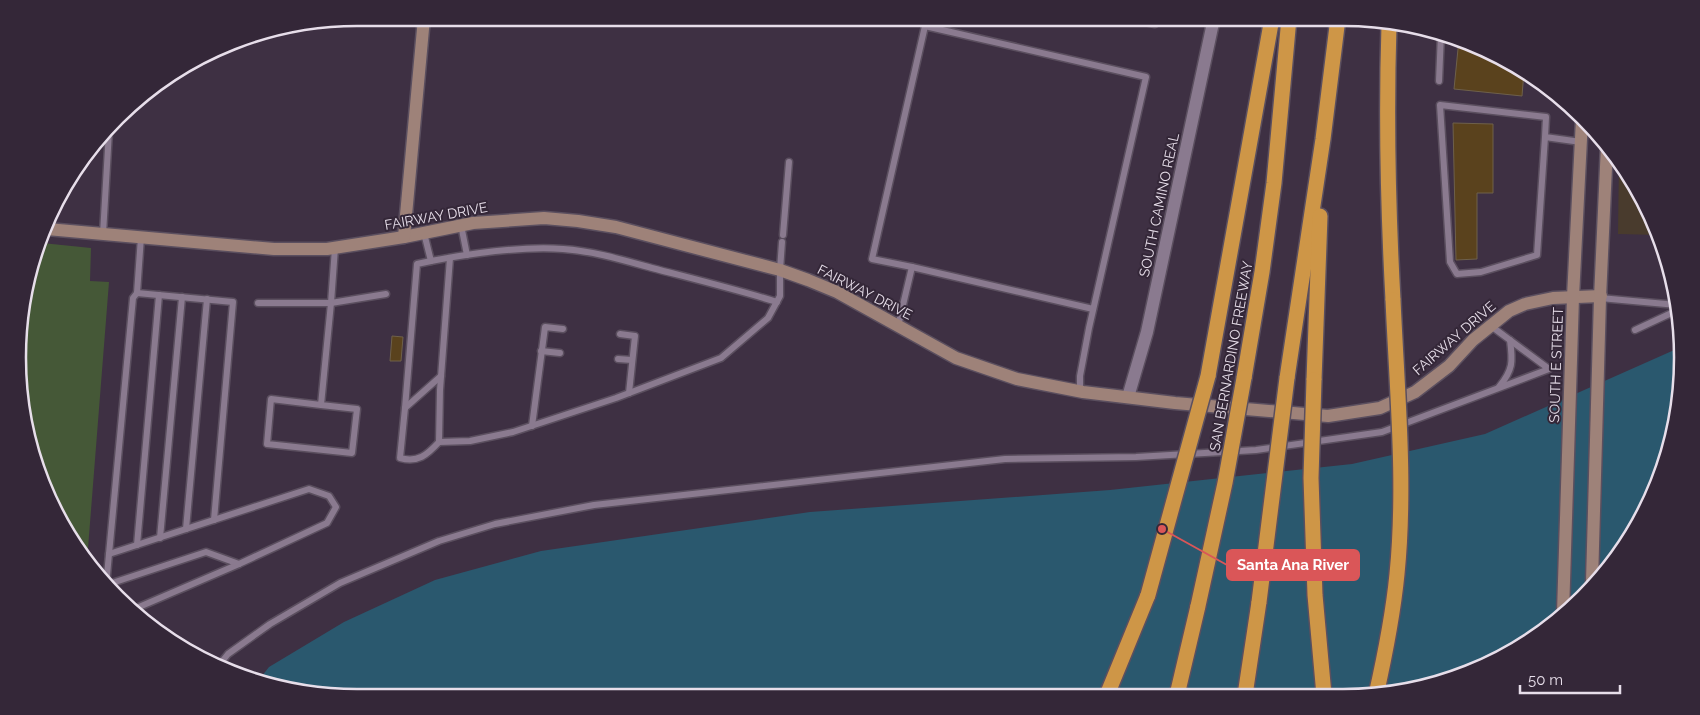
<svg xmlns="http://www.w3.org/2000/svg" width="1700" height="715" font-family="Raleway,sans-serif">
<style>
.commercial{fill:#493b2d}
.green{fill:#455837}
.water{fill:#2a586e}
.building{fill:#5a421d;stroke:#6e604b}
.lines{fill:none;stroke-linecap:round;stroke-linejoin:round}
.lane-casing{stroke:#5b4f5f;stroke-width:9}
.street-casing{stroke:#5b4f5f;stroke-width:15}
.secondary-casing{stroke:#5b4f5f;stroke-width:15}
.highway-casing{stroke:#5b4f5f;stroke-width:18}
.lane{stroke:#8a7a8f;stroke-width:6}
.street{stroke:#8a7a8f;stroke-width:12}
.secondary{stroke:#9e8279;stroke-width:12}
.highway{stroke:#ce9647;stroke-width:15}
.highway-bridge-casing{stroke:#5b4f5f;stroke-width:18;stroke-linecap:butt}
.highway-bridge{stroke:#ce9647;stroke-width:15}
.labels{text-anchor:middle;stroke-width:4;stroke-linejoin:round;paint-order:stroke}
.street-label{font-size:14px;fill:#e7deea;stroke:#342738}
.rim{fill:none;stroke:#e7deea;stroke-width:2.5}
.leader{fill:none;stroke:#da5658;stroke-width:2}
.callout-dot{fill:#da5658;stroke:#342738;stroke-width:2}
.callout{fill:#da5658;stroke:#da5658;stroke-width:2}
.callout-label{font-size:15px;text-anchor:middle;font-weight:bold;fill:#fff}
</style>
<rect width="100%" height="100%" fill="#3e3043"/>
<polygon class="commercial" points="1619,162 1648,207 1658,235 1618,234"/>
<polygon class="green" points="42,243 91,248 90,281 109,282 87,561 63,528 24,424 18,357 24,291"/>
<polygon class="water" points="1681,347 1680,402 1664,467 1625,547 1550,627 1473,672 1387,695 358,697 258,681 269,667 344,622 435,580 541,551 810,512 1110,490 1352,464 1485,434"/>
<g class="building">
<polygon points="1459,39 1513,63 1524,71 1522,96 1454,89"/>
<polygon points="1453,123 1493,124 1493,193 1477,193 1477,259 1456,260"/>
<polygon points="392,336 403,337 401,361 390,361"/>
</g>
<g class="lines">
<defs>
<g id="lane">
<polyline points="1125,18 1155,24 1156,18"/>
<polyline points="1439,81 1441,34"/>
<polyline points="1545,137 1546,117 1440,105 1450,262 1457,274 1481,272 1537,255 1545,137 1581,142"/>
<polyline points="461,225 467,255"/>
<path d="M424,233L431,261C473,253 519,246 563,249C593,251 623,260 652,268C694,279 735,289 777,302"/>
<polyline points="103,234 109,131"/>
<polyline points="783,235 789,162"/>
<polyline points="335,248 331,303 386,294"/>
<polyline points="450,258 440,390 439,442 470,441 513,432 616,398 721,358 768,318 780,296 780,270 782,242"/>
<polyline points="912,267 1093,309"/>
<polyline points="137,293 233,302 214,520"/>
<polyline points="1600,298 1677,305"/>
<polyline points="258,303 331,303 321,405 271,399 267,444 352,453 357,409 321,405"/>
<polyline points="898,326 912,267 872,259 925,26 1146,77 1089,328 1080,376 1080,391"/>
<polyline points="1635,330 1678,310"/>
<polyline points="620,334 635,336 629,393"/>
<polyline points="541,351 560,353"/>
<polyline points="618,359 632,360"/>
<path d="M1499,387C1513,370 1513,362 1510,340"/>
<polyline points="405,408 417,264 431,261"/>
<polyline points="532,426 545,327 563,329"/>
<path d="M439,442C427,455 418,463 400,458L405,408L441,376"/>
<polyline points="186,529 207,299"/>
<polyline points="160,538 182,297"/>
<polyline points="137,545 159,295"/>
<polyline points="109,554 309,489 329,496 336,507 327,523 239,564 132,610"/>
<polyline points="106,585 206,552 239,564"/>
<polyline points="106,586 133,298 137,293 141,237"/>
<polyline points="220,664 228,654 270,624 340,583 439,541 495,524 594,505 1005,459 1136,457 1256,450 1382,432 1549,369 1491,326"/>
</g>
<polyline id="street" points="1128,397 1147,332 1214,18"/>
<g id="secondary">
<polyline points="47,229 274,249 327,249 404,237 473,223 544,218 578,221 616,227 780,270 808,280 837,292 956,358 1017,379 1083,392 1175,403 1328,416 1380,408 1415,392 1449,366 1473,340 1509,311 1525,304 1553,298 1601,296"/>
<polyline points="404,237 424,18"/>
<polyline points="1592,582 1600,298 1607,145"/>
<polyline points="1563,613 1573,297 1582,119"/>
</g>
<g id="highway">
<path d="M1389,25C1386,117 1388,208 1393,300"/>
<polyline points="1208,376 1272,18"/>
<polyline points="1244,378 1262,272 1274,183 1289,18"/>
<polyline points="1287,378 1323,139 1338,18"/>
<polyline points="1314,380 1320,216"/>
<polyline points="1107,695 1148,595"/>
<polyline points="1177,695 1198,606"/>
<polyline points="1245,695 1259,602"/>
</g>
</defs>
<use href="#lane" class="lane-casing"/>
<use href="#street" class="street-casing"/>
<use href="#secondary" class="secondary-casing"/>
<use href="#highway" class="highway-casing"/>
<use href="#lane" class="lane"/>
<use href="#street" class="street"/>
<use href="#secondary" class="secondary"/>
<use href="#highway" class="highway"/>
<defs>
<g id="highway-bridge">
<polyline points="1314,380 1311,478 1315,595 1324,695"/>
<polyline points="1148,595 1208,376"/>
<polyline points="1259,602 1287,378"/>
<polyline points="1198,606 1225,483 1244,378"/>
<path d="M1376,695C1385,655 1393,615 1397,574C1406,484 1397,391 1393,300"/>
</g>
</defs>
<use href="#highway-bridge" class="highway-bridge-casing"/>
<use href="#highway-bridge" class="highway-bridge"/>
</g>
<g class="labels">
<g class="street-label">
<text transform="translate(1159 205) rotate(-78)" y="5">SOUTH CAMINO REAL</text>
<text transform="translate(436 216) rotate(-10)" y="5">FAIRWAY DRIVE</text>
<text transform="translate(865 292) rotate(27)" y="5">FAIRWAY DRIVE</text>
<text transform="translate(1454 338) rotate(-41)" y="5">FAIRWAY DRIVE</text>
<text transform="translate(1231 356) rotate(-80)" y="5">SAN BERNARDINO FREEWAY</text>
<text transform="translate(1556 365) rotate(-88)" y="5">SOUTH E STREET</text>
</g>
</g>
<path d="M0 0H1700V715H0ZM357 26H1343A331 331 0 0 1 1674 357V358A331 331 0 0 1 1343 689H357A331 331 0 0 1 26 358V357A331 331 0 0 1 357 26Z" fill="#342738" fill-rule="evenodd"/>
<path class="rim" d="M357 26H1343A331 331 0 0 1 1674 357V358A331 331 0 0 1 1343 689H357A331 331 0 0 1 26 358V357A331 331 0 0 1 357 26Z"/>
<path class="leader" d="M1162 529L1227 565"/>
<circle class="callout-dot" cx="1162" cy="529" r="5"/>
<rect class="callout" x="1227" y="550" width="132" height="30" rx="5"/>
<g class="callout-label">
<text x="1293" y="570">Santa Ana River</text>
</g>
<path d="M1520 685v8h100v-8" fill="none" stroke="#e7deea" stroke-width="2.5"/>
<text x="1528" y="685" font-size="15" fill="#e7deea" stroke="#342738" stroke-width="4" paint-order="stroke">50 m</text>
</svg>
